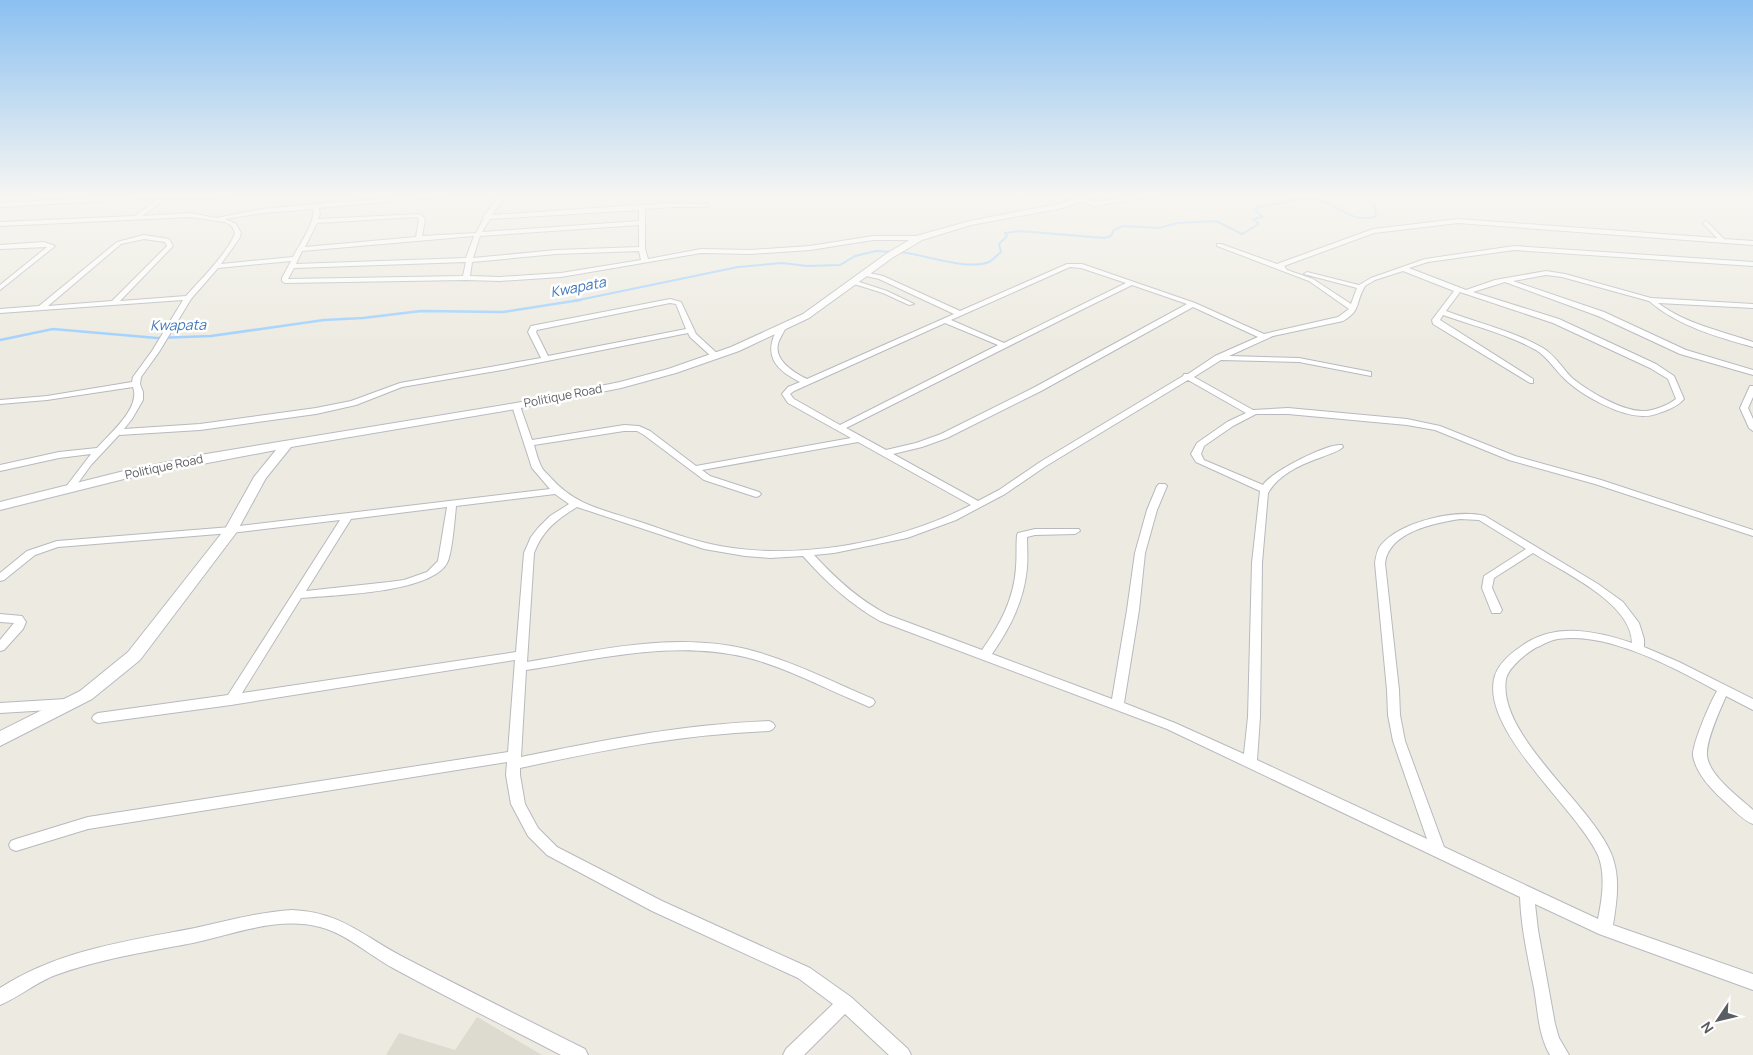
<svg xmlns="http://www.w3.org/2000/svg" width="1753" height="1055" font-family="Manrope,sans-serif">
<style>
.education{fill:#dddad0}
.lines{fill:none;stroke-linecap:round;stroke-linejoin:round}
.stream-far1{stroke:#a0d1fe;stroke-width:2}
.stream{stroke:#a0d1fe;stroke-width:2.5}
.street-casing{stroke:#b7b9be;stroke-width:2}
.secondary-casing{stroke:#b7bac0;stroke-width:2}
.street{fill:#fff;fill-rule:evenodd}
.secondary{fill:#fff;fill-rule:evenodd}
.labels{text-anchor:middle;stroke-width:5;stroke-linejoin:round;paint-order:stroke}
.far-street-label{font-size:12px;fill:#5a5d62;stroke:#fff}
.far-water-label{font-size:14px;font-style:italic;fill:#4076b8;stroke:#fff}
</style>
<rect width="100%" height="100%" fill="#edebe1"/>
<polygon class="education" points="477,1017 542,1055 386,1055 399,1033 455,1050"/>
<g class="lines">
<g class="stream-far1">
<path d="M899,252C924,254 966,271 989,262C993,260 997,255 1001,252L999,244L1007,236L1005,233L1019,231L1104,238L1111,236L1114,230L1123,226L1159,228L1177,223L1216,221L1242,234L1259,224L1253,219L1263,217L1255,210L1262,206C1280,204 1299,197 1317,200C1340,204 1348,223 1375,217L1376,212L1373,204"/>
<polyline points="574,301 738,267 782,263 807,266 840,265 855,256 876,251 893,252"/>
</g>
<polyline class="stream" points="0,340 53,329 157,338 211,336 324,320 363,318 421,311 503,312 580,300"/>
<defs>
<g id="street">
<path d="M130,196H226L223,198L165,199L142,216L190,213L216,218L263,209L315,204L425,196H451L318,208L320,214L318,219L420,214L425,219L422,236L476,233L484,218L483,217L499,196H505L492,215L670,203L707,204L708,205L705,207H670L645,209V249L648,259L701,249L750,250L810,246L873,236H919L922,238L919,240H873L810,250L750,254L701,253L561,277L500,281L466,280L285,283L282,281V278L291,261L218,268L191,299L159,352L141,377L140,384L143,392V400L132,419L124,429L200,424L316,408L351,401L400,383L541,358L528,332L531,326L670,299L681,302L696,334L720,356L719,358H713L690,337L688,333L502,370L402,387L356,405L316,414L200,430L119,435L91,465L73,490L70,491L65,488L91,454L59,458L0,471V465L59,452L97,448C110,433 141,408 133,387L47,400L0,404V400L47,396L132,382L133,377L152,351L183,300L0,313V309L39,306L117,242L144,235L169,239L173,246L120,301L186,296C200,280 228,253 235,233L232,226L225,222L190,217L0,226V222L135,216L159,198L0,207V203ZM313,209C316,222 299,245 293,257L221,264L239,239L241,233L236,224L225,219L263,213ZM639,210V221L482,232L490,219ZM417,217L419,219L416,237L305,247L317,223ZM639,225V247L556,250L473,258L480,236ZM474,236L466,258L296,264L302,251ZM144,239L165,242L167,246L112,301L48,306L121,244ZM639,251L641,260L561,273L500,277L470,276L472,262L556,254ZM466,262L463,276L288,279L294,268ZM670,303L676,304L686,329L548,356L536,332L537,330Z"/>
<polygon points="1140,196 1157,196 1094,206 1077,200 1080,198 1094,202"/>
<path d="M1458,219L1717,238L1703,223L1706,221L1724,239L1753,241V245L1458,223L1374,233L1284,266L1287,270L1313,279L1351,304L1357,288L1304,274L1307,272L1359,285L1371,278L1425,259L1514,246L1753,262V266L1514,250L1428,262L1409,268L1466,290L1495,280L1546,271L1565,274L1651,298L1753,304V308L1658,303C1686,324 1721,331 1753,342V347C1717,337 1678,326 1649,301L1562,277L1546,275L1513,281L1604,312L1686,350L1753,370V375L1680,354L1598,316L1505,282L1473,292L1559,319L1656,364L1674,376L1684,399C1679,405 1672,408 1665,411C1658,413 1651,417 1643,416C1620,416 1585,397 1568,382C1556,372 1549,358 1536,350C1507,334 1474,326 1443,315L1440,320L1533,379V383H1530L1433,324L1432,320L1454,291L1403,271L1375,280L1365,286C1355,302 1362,310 1343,321L1273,336L1229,356L1299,358L1371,372V376L1299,362L1221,360L1194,377L1253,410L1288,408L1407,419L1440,426L1515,456L1601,480L1753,530V536L1595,484L1509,460L1435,430L1407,425L1288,414H1256L1233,426L1204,446L1201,454L1204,460L1263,485C1271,472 1327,443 1342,445L1343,447C1338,452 1329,454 1322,457C1302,464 1279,474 1268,493L1262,563L1260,717L1257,760L1427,839L1393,741L1388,715L1387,690L1375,563C1376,556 1377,550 1381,545C1401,521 1457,509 1485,516L1598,584L1623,602L1639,623L1644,639V647L1679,662L1753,699V710L1726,696C1720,710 1706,740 1707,755C1708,775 1739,797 1753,810V824C1742,820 1732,808 1723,800C1711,789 1696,773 1693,756C1692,744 1710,703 1717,691C1675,668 1607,631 1558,639C1552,640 1545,643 1540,646C1534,648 1529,652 1524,656C1517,662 1508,670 1506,679C1497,734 1588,802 1610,851C1621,875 1617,900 1613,925L1753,974V990L1599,934L1535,904L1538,930L1555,1024L1559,1038L1569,1055H1550C1538,1034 1538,1011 1534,988C1528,958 1521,928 1520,897L1167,729L880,621C850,604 826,582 803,556L770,558L745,556L704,549L577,507C557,519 542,531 534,553L527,662C599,650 673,632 746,649C790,660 831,681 873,699L875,702L873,705L869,707L865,705C825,689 786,667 745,657C672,640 598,659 526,670L521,757C603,740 685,724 769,721L773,723L775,726L773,729L769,731C684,734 603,750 520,768V775L525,804L538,828L557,847L662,901L810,968L851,997L908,1049L911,1055H889L845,1014L804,1055H783L786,1049L833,1004L798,978L652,911L547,855L528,836L511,804L506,775L507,762L88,829L16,851L11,849L9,845L11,841L16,839L88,817L508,752L515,660L231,705L98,723L94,721L92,718L94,715L98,713L228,695L340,520L231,533L58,547L35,555L4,580L0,581V573L27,551L57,541L231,527L550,489L532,468L512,406L516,403L520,406L532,440L624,425L639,426L650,431L696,466L851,438L788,403L782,394L788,387L800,382C774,369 763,355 778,327L785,329C783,334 779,339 778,344C774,361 795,373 807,379L954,314L879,279L862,275L861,274L864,272L883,276L960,311L1067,264H1082L1195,303L1264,334L1338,317L1349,309L1309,281L1217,246V244H1221L1277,264L1373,229ZM1070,267L1081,268L1126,283L1004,343L951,320ZM1132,285L1187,304L1035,387L941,434L916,443L886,450L846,428L1069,316ZM1460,292L1553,323L1650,368L1668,379L1676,399C1668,405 1654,411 1644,411C1623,412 1588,391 1572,378C1562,368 1555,355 1543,348C1513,331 1478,323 1446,311ZM1193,307L1258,337L1215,356L1188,374H1184L1183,376L1040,462L999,490L978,501L893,454L922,447L947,438L1041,391ZM945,323L998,345L840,425L794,399L790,394L794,391ZM1188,380L1246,413L1227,422L1197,443L1191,454L1196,462L1260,491L1252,563L1248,717L1244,754L1175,723L1124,703L1139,610L1145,553L1157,510L1167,486L1165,484H1159L1157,486L1147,510L1135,553L1127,610L1112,699L992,654C1010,628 1024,601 1027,568C1028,558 1027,547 1027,537L1035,535L1075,534L1080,531L1079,529H1035L1018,533L1017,535C1016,546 1017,556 1016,567C1014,599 1000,625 982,650L888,615C859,600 836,579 814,555L834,553L907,538L956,520L1005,494L1046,466ZM624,431H637L644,435L704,480L756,497L759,496L761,494L759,492L710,476L702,470L858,442L971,505C896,544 788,563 706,543C681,537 657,527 634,520C601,509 575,505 551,478C548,474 543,471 541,466C538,460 536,452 534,445ZM555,494L569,504L550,516L538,528L531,537L524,553L516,652L242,693L301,598C334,595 431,593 447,563C452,555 455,517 456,506ZM447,507L438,561L427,572L404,580L389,582L306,591L351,519ZM1460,519L1479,520L1526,549L1484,576L1482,588L1492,613H1500L1502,610L1492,588L1494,578L1533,553C1563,572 1632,603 1632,643C1597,631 1556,622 1523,645C1511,653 1497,664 1494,679C1483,733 1576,808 1598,855C1606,875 1602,899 1598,919L1444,847L1405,741L1400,715L1399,690L1385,563C1389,532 1434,523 1460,519Z"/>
<polygon points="44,242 55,246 0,290 0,285 47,247 0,249 0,245"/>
<polygon points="853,280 887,291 914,304 909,305 883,293 851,283 851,281"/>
<polygon points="1750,386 1753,386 1753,397 1748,408 1753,419 1753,431 1749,428 1740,408"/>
<polygon points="0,614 22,616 26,622 23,629 4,650 0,651 0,640 14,623 0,622"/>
<polygon points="66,699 70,701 72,704 70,707 66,709 0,713 0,703"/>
<path d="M292,910C342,912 364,937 405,958C465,989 525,1019 585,1049L588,1055H561C505,1026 448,998 393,968C369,955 347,934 320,927C278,916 234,934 193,943C146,952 98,959 53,976C34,984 19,997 0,1005V988C59,950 127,941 195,928C227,921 259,912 292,910Z"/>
</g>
<polygon id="secondary" points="1083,196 1096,196 1063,208 971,225 922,240 892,258 809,318 739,351 676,373 621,388 516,409 291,447 266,478 236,533 140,660 92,699 0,746 0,731 80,691 128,652 225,529 254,477 276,450 124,479 0,510 0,502 124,471 206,454 516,403 620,382 668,369 731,347 803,314 886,254 916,236 970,221 1059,204"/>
</defs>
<use href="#street" class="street-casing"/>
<use href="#secondary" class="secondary-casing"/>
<use href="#street" class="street"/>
<use href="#secondary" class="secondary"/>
</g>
<linearGradient id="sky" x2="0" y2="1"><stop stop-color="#8bc0f1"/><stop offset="0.57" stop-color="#f7f6f2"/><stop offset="1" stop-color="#f7f6f2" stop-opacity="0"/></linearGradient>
<rect width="1753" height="344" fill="url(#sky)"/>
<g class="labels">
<g class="far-street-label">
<text transform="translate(563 396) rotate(-11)" y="4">Politique Road</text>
<text transform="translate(164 467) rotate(-12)" y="4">Politique Road</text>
</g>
<g class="far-water-label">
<text transform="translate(578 287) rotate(-11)" y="5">Kwapata</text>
<text transform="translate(178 325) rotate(-1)" y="5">Kwapata</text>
</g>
</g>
<g transform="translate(1718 1020) rotate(235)" stroke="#ffffff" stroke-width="4" paint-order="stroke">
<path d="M0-4L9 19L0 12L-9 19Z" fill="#5a5d62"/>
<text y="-8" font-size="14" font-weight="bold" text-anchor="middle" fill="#5a5d62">N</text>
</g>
</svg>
